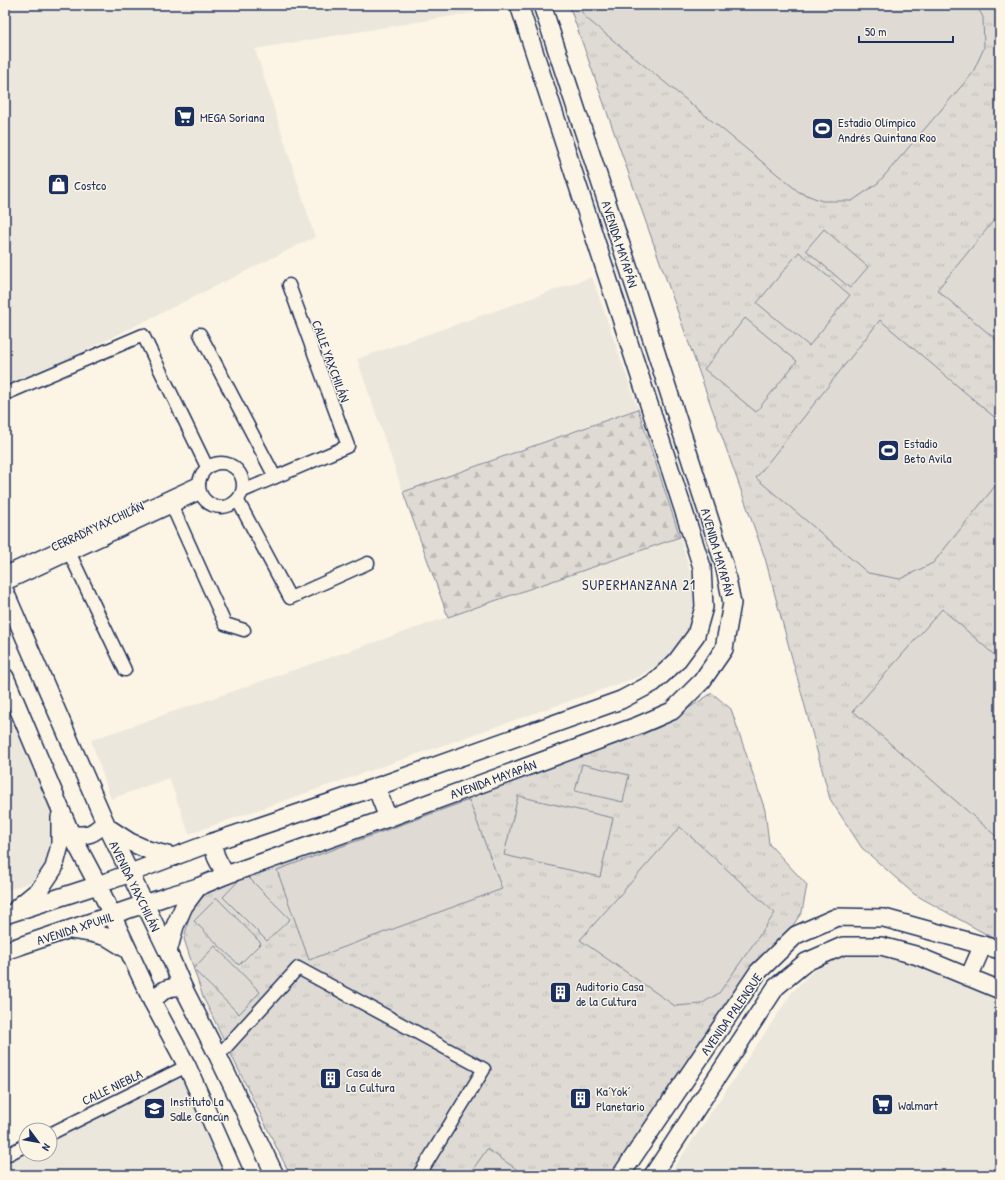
<svg xmlns="http://www.w3.org/2000/svg" width="1005" height="1180" font-family="'Patrick Hand',sans-serif">
<style>
.built{fill:#ece7dc}
.forest{fill:url(#forest-firs);stroke:#7d8599}
.park{fill:url(#park-tufts);stroke:#7d8599}
.pitch{fill:#dfdbd4;stroke:#7d8599}
.lines{fill:none;stroke-linecap:round;stroke-linejoin:round}
.street-casing{stroke:#1b2f5e;stroke-width:15}
.secondary-casing{stroke:#1b2f5e;stroke-width:20}
.street{stroke:#fcf5e5;stroke-width:12}
.secondary{stroke:#fcf5e5;stroke-width:17}
.labels{text-anchor:middle;stroke-width:3;stroke-linejoin:round;paint-order:stroke}
.poi-label{font-size:13px;fill:#1b2f5e;stroke:#fcf5e5;text-anchor:start}
.street-label{font-size:13px;fill:#1b2f5e;stroke:#fcf5e5}
.neighbourhood-label{font-size:14px;letter-spacing:1px;fill:#1b2f5e;stroke:#fcf5e5}
</style>
<defs>
<pattern id="forest-firs" width="22" height="20" patternUnits="userSpaceOnUse"><rect width="22" height="20" fill="#dfdbd4"/><path d="M5 1l3.5 6h-7zM16 11l3.5 6h-7z" fill="#bfbcb8"/></pattern>
<pattern id="park-tufts" width="24" height="20" patternUnits="userSpaceOnUse"><rect width="24" height="20" fill="#dfdbd4"/><path d="M3 7l-1-3M5 7V3M7 7l1-3M15 17l-1-3M17 17v-4M19 17l1-3" fill="none" stroke="#bfbcb8"/></pattern>
</defs>
<rect width="100%" height="100%" fill="#fcf5e5"/>
<filter id="ink" filterUnits="userSpaceOnUse"><feTurbulence type="fractalNoise" baseFrequency=".025" numOctaves="2"/><feDisplacementMap in="SourceGraphic" scale="8" xChannelSelector="R" yChannelSelector="G"/><feConvolveMatrix kernelMatrix="1 2 1 2 8 2 1 2 1" color-interpolation-filters="sRGB"/></filter>
<g filter="url(#ink)">
<g class="built">
<polygon points="5,5 520,5 255,49 315,237 5,390"/>
<polygon points="592,277 638,409 403,492 357,359"/>
<polygon points="680,537 696,592 689,627 672,655 638,677 189,834 169,778 111,799 91,740"/>
<polygon points="5,680 72,847 64,864 53,874 5,891"/>
<polygon points="870,951 888,951 1000,998 1000,1175 669,1175 793,991 812,972 837,958"/>
<polygon points="180,1075 229,1175 5,1175 5,1165 26,1154 50,1154 50,1142"/>
</g>
<polygon class="forest" points="638,409 680,537 448,617 403,492"/>
<g class="park">
<polygon points="569,5 1000,5 1000,942 914,894 862,848 830,799 765,558"/>
<polygon points="712,693 731,709 765,810 769,844 807,885 802,912 623,1175 290,1175 203,997 184,939 191,909 217,883 633,738 660,727"/>
</g>
<g class="pitch">
<polygon points="577,5 976,5 983,17 984,48 972,74 878,183 852,201 822,201 799,192 586,18"/>
<polygon points="1000,213 1000,343 937,290"/>
<polygon points="824,229 868,267 850,288 806,250"/>
<polygon points="799,252 850,295 809,346 757,303"/>
<polygon points="745,318 797,361 756,412 704,369"/>
<polygon points="880,320 1000,422 1000,480 933,563 900,579 868,573 756,478"/>
<polygon points="942,609 1000,660 1000,834 997,837 853,711"/>
<polygon points="582,764 629,775 623,802 575,791"/>
<polygon points="518,796 613,818 600,877 504,855"/>
<polygon points="469,800 502,889 309,960 277,870"/>
<polygon points="680,827 775,913 719,993 701,1004 675,1006 580,940"/>
<polygon points="245,874 290,919 267,941 223,897"/>
<polygon points="217,898 261,943 239,965 194,921"/>
<polygon points="215,946 260,992 239,1014 193,969"/>
<polygon points="487,1149 525,1175 469,1175"/>
</g>
<g class="lines">
<defs>
<g id="street">
<polyline points="200,334 275,477"/>
<polyline points="5,394 143,335 207,467"/>
<circle cx="221" cy="485" r="22"/>
<polyline points="243,491 348,446 289,285"/>
<polyline points="238,501 290,598 368,563"/>
<polyline points="172,506 225,624 244,630"/>
<polyline points="70,554 125,670"/>
<polyline points="5,573 199,483"/>
<polyline points="5,584 200,493"/>
<polyline points="218,1056 298,968 484,1069 419,1175"/>
<polyline points="50,1134 187,1066"/>
<polyline points="5,1156 26,1145"/>
</g>
<g id="secondary">
<polyline points="5,592 105,822 168,952 183,987 218,1056 275,1175"/>
<polyline points="5,677 71,834 98,885 152,1001 187,1066 235,1175"/>
<polyline points="376,787 388,818"/>
<polyline points="107,827 130,842 148,850 174,857"/>
<path d="M71,834C87,837 94,834 105,822"/>
<path d="M213,842C213,855 220,864 226,875"/>
<polyline points="18,907 40,889 54,868 60,845 60,817"/>
<polyline points="5,915 98,885 213,842 376,787 621,700 653,683 676,662 696,635 704,607 702,567 519,5"/>
<polyline points="71,930 91,933 107,937 128,950"/>
<polyline points="5,951 168,896 198,887 226,875 388,818 637,726 672,711 702,681 724,649 732,603 724,564 646,321 542,5"/>
<polyline points="168,952 175,926 184,906 198,887"/>
<polyline points="969,977 983,945"/>
<path d="M152,1001C163,990 167,986 183,987"/>
<polyline points="621,1175 758,972 796,935 837,917 884,918 1000,950"/>
<polyline points="653,1175 776,987 806,962 843,946 881,946 915,955 1000,990"/>
</g>
</defs>
<use href="#street" class="street-casing"/>
<use href="#secondary" class="secondary-casing"/>
<use href="#street" class="street"/>
<use href="#secondary" class="secondary"/>
</g>
</g>
<defs>
<symbol id="supermarket-square" viewBox="-11 -11 22 22"><rect x="-9" y="-9" width="18" height="18" rx="4" fill="#1b2f5e" stroke="#fcf5e5"/><path d="M-6-5.5h2.5l.6 2H6L4.5 2H-2.5L-4.4-4H-6ZM-1.5 3.2a1.3 1.3 0 1 0 .1 0ZM3 3.2a1.3 1.3 0 1 0 .1 0Z" fill="#fff"/></symbol>
<symbol id="stadium-square" viewBox="-11 -11 22 22"><rect x="-9" y="-9" width="18" height="18" rx="4" fill="#1b2f5e" stroke="#fcf5e5"/><path d="M0-5a6.5 5 0 1 0 0 10a6.5 5 0 1 0 0-10ZM-3.5-1.8h7v3.6h-7Z" fill="#fff"/></symbol>
<symbol id="shop-square" viewBox="-11 -11 22 22"><rect x="-9" y="-9" width="18" height="18" rx="4" fill="#1b2f5e" stroke="#fcf5e5"/><path d="M-5-2.5h2.3a2.7 3.5 0 0 1 5.4 0H5L5.5 6h-11ZM-1.5-2.5h3a1.5 2.3 0 0 0-3 0Z" fill="#fff"/></symbol>
<symbol id="building-square" viewBox="-11 -11 22 22"><rect x="-9" y="-9" width="18" height="18" rx="4" fill="#1b2f5e" stroke="#fcf5e5"/><path d="M-4-6H4V6H1V3H-1V6H-4ZM-2.5-4.3h1.7v1.8h-1.7ZM.8-4.3h1.7v1.8H.8ZM-2.5-1h1.7V.8h-1.7ZM.8-1h1.7V.8H.8Z" fill="#fff"/></symbol>
<symbol id="school-square" viewBox="-11 -11 22 22"><rect x="-9" y="-9" width="18" height="18" rx="4" fill="#1b2f5e" stroke="#fcf5e5"/><path d="M0-5L7-2L0 1L-7-2ZM-4 1L0 2.5L4 1V4Q0 6-4 4Z" fill="#fff"/></symbol>
</defs>
<g fill-rule="evenodd">
<use href="#supermarket-square" x="172" y="104" width="25" height="25"/>
<use href="#stadium-square" x="810" y="116" width="25" height="25"/>
<use href="#shop-square" x="46" y="172" width="25" height="25"/>
<use href="#stadium-square" x="876" y="438" width="25" height="25"/>
<use href="#building-square" x="548" y="980" width="25" height="25"/>
<use href="#building-square" x="318" y="1066" width="25" height="25"/>
<use href="#building-square" x="568" y="1086" width="25" height="25"/>
<use href="#supermarket-square" x="870" y="1092" width="25" height="25"/>
<use href="#school-square" x="142" y="1096" width="25" height="25"/>
</g>
<g class="labels">
<g class="poi-label">
<text x="200" y="122">MEGA Soriana</text>
<text x="838" y="127">Estadio Olímpico<tspan x="838" dy="15">Andrés Quintana Roo</tspan></text>
<text x="74" y="190">Costco</text>
<text x="904" y="448">Estadio<tspan x="904" dy="15">Beto Avila</tspan></text>
<text x="576" y="991">Auditorio Casa<tspan x="576" dy="15">de la Cultura</tspan></text>
<text x="346" y="1077">Casa de<tspan x="346" dy="15">La Cultura</tspan></text>
<text x="596" y="1096">Ka´Yok´<tspan x="596" dy="15">Planetario</tspan></text>
<text x="170" y="1106">Instituto La<tspan x="170" dy="15">Salle Cancún</tspan></text>
<text x="898" y="1110">Walmart</text>
</g>
<g class="street-label">
<text transform="translate(620 244) rotate(72)" y="5">AVENIDA MAYAPÁN</text>
<text transform="translate(331 361) rotate(70)" y="5">CALLE YAXCHILÁN</text>
<text transform="translate(97 526) rotate(-25)" y="5">CERRADA YAXCHILÁN</text>
<text transform="translate(718 552) rotate(74)" y="5">AVENIDA MAYAPÁN</text>
<text transform="translate(493 779) rotate(-20)" y="5">AVENIDA MAYAPÁN</text>
<text transform="translate(135 886) rotate(64)" y="5">AVENIDA YAXCHILÁN</text>
<text transform="translate(75 928) rotate(-18)" y="5">AVENIDA XPUHIL</text>
<text transform="translate(731 1014) rotate(-55)" y="5">AVENIDA PALENQUE</text>
<text transform="translate(112 1087) rotate(-26)" y="5">CALLE NIEBLA</text>
</g>
<g class="neighbourhood-label">
<text x="639" y="590">SUPERMANZANA 21</text>
</g>
</g>
<rect width="1005" height="1180" fill="none" stroke="#fcf5e5" stroke-width="20"/>
<rect x="10" y="10" width="985" height="1160" fill="none" stroke="#1b2f5e" stroke-width="1.5" filter="url(#ink)"/>
<g transform="translate(38 1142) rotate(122)"><circle r="19" fill="#fcf5e5" stroke="#a2a6af"/>
<path d="M0-3L7 15L0 10L-7 15Z" fill="#1b2f5e"/>
<text y="-6" font-size="11" font-weight="bold" text-anchor="middle" fill="#1b2f5e">N</text>
</g>
<path d="M859 36v6h94v-6" fill="none" stroke="#1b2f5e" stroke-width="2"/>
<text x="865" y="36" font-size="12" fill="#1b2f5e" stroke="#fcf5e5" stroke-width="3" paint-order="stroke">50 m</text>
</svg>
